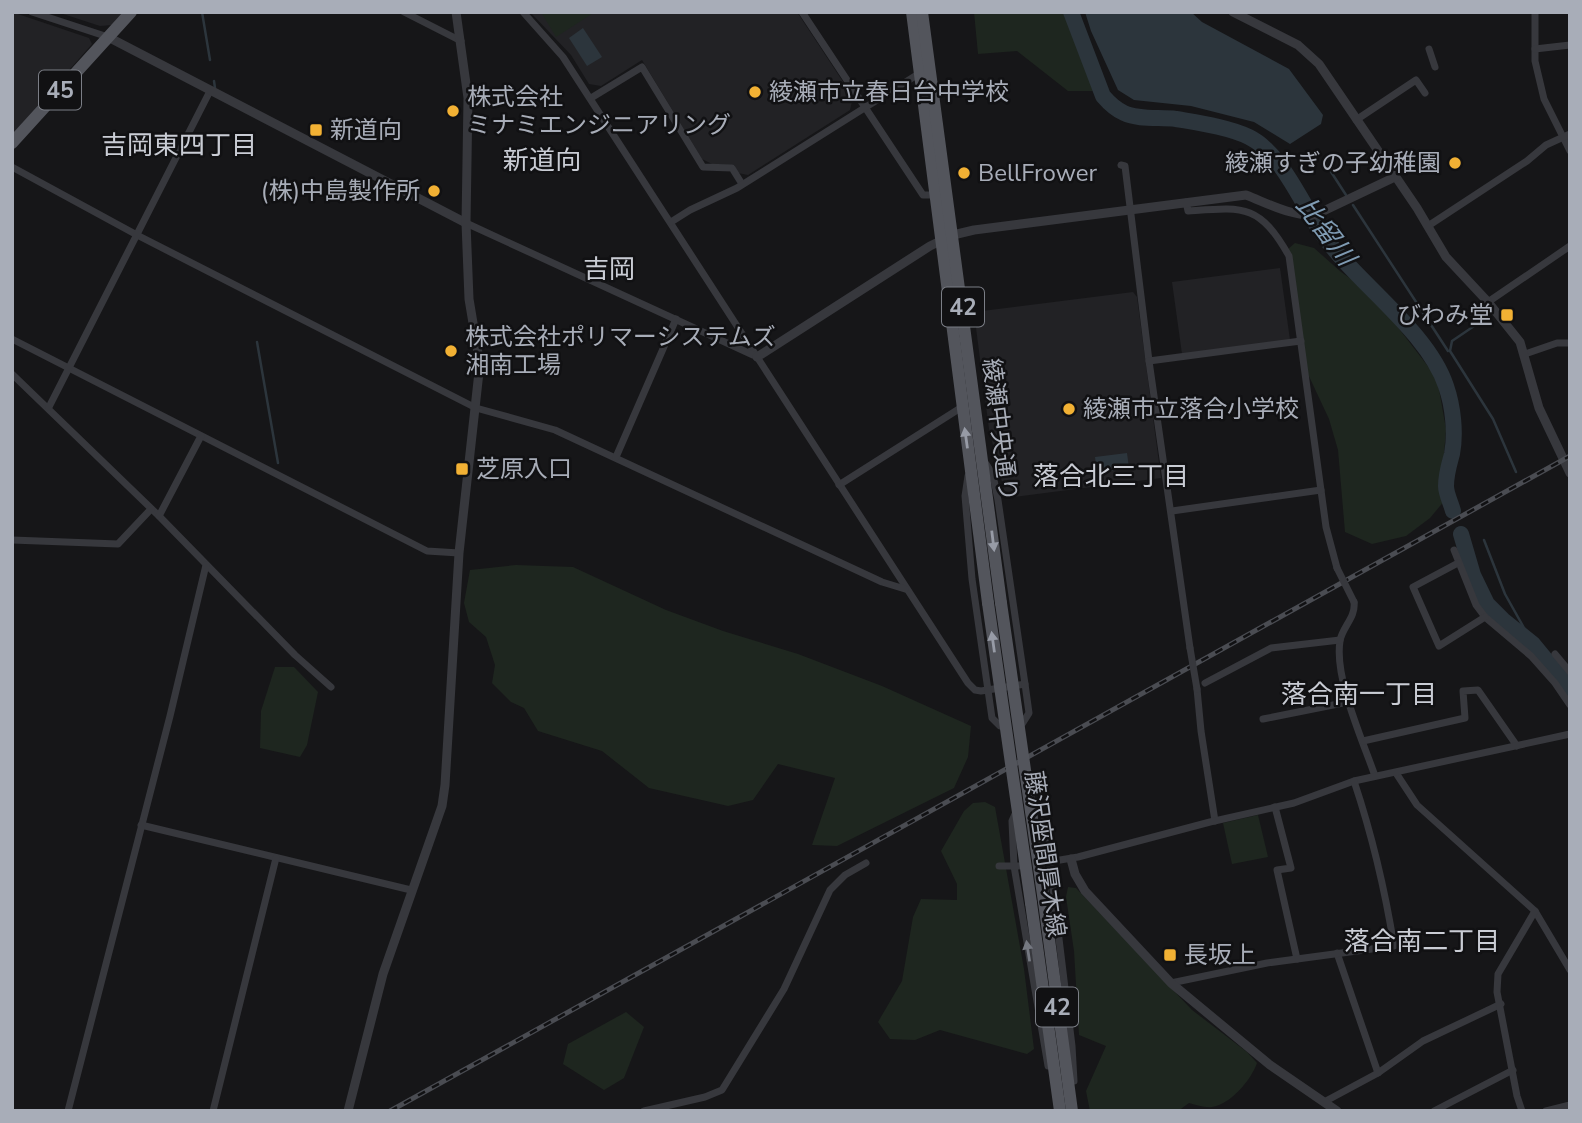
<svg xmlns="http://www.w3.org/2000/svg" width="1582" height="1123" font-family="'Nunito Sans','Noto Sans JP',sans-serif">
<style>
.built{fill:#222225}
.green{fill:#1e261f}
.water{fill:#2c353c}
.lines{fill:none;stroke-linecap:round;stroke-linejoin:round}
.stream{stroke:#2c353c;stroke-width:2.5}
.river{stroke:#2c353c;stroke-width:16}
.minor{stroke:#37383d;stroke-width:7}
.tertiary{stroke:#37383d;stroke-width:9}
.primary{stroke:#53555c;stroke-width:12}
.rail-casing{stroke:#4a4c52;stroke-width:5}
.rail{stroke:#111113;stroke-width:2.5;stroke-dasharray:8;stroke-linecap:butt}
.minor-bridge{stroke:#37383d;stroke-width:7}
.primary-bridge{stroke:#53555c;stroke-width:12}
.oneway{fill:#979ba6}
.oneway2{fill:#757881}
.poi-dot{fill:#f2b134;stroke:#111113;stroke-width:2.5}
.labels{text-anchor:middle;stroke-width:5;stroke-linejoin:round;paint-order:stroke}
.shield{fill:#111113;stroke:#7b7e86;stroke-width:2}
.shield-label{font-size:23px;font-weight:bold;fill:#a8adb8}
.poi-label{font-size:24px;fill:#a8adb8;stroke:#111113;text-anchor:start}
.street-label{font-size:24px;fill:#a8adb8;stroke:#111113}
.neighbourhood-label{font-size:26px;fill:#c9ccd4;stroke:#111113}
.water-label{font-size:26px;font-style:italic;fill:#7f9bb3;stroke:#111113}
</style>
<rect width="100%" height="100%" fill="#161618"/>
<g class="built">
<polygon points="12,12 89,38 92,44 12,135"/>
<polygon points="57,12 124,12 112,25 100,26"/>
<polygon points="530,12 797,12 853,97 850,110 748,175 738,173 734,165 712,164 702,159 642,60 601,86 589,84 571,55"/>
<polygon points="1280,268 1290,340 1182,354 1172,282"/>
<polygon points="1133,292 1137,297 1161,478 1006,498 989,429 974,312"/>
</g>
<g class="green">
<polygon points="541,12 595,12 556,37"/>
<polygon points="974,12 1067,12 1093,91 1068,91 1017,51 978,54"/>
<polygon points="1295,243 1314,248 1341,272 1365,289 1386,312 1437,378 1446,429 1443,467 1445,500 1430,518 1406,536 1372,544 1345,532 1338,450 1329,419 1307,372 1287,250"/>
<polygon points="516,565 573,567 666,610 723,631 798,654 882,686 971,726 968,757 954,788 837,846 812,845 835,778 778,764 753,800 728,806 649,788 602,751 538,731 524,708 511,702 492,683 495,665 486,637 469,622 464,603 470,570"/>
<polygon points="275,667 294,667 318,692 307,745 300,757 260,748 261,711"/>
<polygon points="985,802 995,807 1024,969 1034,1049 1027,1054 940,1030 915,1040 890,1039 878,1022 902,981 913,917 921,899 957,900 957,884 941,851 964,811 973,803"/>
<polygon points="1258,815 1268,857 1232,864 1223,823"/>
<path d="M1068,887L1076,888L1192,1010L1247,1052L1257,1063C1251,1080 1231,1104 1212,1107C1205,1108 1197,1105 1189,1103L1178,1111H1090L1086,1091L1106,1046L1079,1035L1074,951L1066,897Z"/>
<polygon points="626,1012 644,1027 624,1078 604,1090 563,1064 568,1044"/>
</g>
<g class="water">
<polygon points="1085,12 1191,12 1202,22 1289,69 1323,115 1321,124 1290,144 1254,122 1191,106 1134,100 1118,90 1091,31"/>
<polygon points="583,28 602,57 587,66 569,38"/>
<polygon points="1127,453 1129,468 1097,473 1095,457"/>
</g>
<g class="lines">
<g class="stream">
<polyline points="202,12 210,60"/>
<polyline points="214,81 215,88"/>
<polyline points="1324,161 1346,195"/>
<polyline points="1353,205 1448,351"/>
<polyline points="1486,314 1483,320 1452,341 1450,351 1493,419 1516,472"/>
<polyline points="257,342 278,463"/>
<polyline points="1484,540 1505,594 1533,644"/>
</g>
<g class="river">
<path d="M1071,12L1103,96C1109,103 1115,109 1124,113C1139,120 1159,117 1176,119C1199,123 1228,127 1249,137C1280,152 1301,201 1319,229C1352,280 1427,329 1446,386C1453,406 1456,433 1452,454C1449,465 1446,474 1446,486C1446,494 1451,503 1453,511"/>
<polyline points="1461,534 1473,575 1487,604 1503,620 1533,644 1570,689"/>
</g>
<g class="minor">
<polyline points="32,12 108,37"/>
<polyline points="404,12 461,41"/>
<polyline points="523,12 563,57 968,683 975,690 981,691 1025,684 998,500 993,475 986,464"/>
<polyline points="802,12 923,195 936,195"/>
<polyline points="1535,12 1535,61 1544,99 1570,151"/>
<polyline points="1429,49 1435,67"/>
<polyline points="1535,49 1570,45"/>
<polyline points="591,98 642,67 703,167 732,168 742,184"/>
<polyline points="1356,120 1416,80 1425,93"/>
<polyline points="1121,165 1125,166 1149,361 1190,648"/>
<polyline points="12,167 137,235 476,408 555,430 882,582 905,589"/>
<path d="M1186,202L1188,211C1243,207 1259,203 1289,256L1326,527L1337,568"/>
<polyline points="671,222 690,210 737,188 920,73"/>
<polyline points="466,223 753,355"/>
<polyline points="1428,226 1527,161 1546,145 1570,134"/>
<polyline points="1488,302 1570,246"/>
<polyline points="12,339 427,551 459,553"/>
<polyline points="1525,354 1557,343 1570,343"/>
<polyline points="1149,361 1301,341"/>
<polyline points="12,374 159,516 295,655 331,687"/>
<polyline points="49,407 210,91"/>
<polyline points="616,457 676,319"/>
<polyline points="968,476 965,496 972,579 992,718 1000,726 1006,726"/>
<polyline points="839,485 962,407"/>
<polyline points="1172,511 1321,490"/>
<polyline points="159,516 201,436"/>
<polyline points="12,540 118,544 151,509"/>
<polyline points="1454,550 1476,605 1485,617 1531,656 1555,683 1570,705"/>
<polyline points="1458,563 1413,587 1439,646 1485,617"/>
<path d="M1354,602C1356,618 1342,627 1340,641C1334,678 1363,741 1375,776"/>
<polyline points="1555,654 1570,672"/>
<polyline points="1205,683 1271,648 1340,640"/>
<polyline points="1197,689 1201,731 1215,821"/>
<polyline points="1263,719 1348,702"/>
<polyline points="1018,724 1022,724 1029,713 1025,684"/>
<polyline points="1363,741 1465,718 1463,691 1478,690 1517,746"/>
<polyline points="1396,773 1417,805 1535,911 1570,970"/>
<polyline points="1029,807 1035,807 1044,815 1072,1046 1074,1081"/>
<polyline points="1275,807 1291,868 1277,870 1297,959"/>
<polyline points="1016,812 1012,821 1014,866 1048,1066"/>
<polyline points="141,825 411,890"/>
<polyline points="1048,862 1078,857 1210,822 1294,803 1354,781 1570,734"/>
<polyline points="999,866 1019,866"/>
<polyline points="1337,953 1378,1073"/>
<path d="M1171,983L1267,963L1394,946C1385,890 1372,835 1354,781"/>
<polyline points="1324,1102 1378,1073 1423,1041 1501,1004"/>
<polyline points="68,1111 170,716 206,565"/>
<polyline points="213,1111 276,858"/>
<polyline points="644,1111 705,1097 722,1090 784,989 830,890 845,875 866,863"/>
<polyline points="1434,1111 1513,1070"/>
<polyline points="1522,1111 1517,1096 1497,992 1498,974 1535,911"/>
<polyline points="1546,1111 1570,1105"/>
</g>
<g class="tertiary">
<polyline points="1233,12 1298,45 1319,64 1417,208 1446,257 1488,302 1520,342 1539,408 1570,473"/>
<polyline points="108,37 466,223"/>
<path d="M757,357L930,246L953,235L974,230L1246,195C1269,204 1290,216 1315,215L1395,177"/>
<polyline points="1071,859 1075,874 1085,891 1171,983 1270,1065 1337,1111"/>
<polyline points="348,1111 383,974 442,806 445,785 459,553 479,372 478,353 469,299 466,223 468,98 456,12"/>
</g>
<g class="primary">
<polyline points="912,12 988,603"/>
<polyline points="922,12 1001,603"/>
<polyline points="12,143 131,12"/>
<polyline points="1044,902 1072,1111"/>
<polyline points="1031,903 1060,1111"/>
</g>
<defs>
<polyline id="rail" points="390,1111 1570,456"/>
</defs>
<use href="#rail" class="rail-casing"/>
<use href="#rail" class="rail"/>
<g class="minor-bridge">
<polyline points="1337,568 1354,602"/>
<polyline points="1190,648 1197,689"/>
</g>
<g class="primary-bridge">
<polyline points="988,603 1031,903"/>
<polyline points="1001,603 1044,902"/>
</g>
</g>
<defs><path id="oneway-solid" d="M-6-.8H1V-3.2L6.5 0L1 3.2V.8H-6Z" transform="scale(1.75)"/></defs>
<g class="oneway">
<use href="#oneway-solid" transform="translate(966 438) rotate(-98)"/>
<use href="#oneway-solid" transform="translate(993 541) rotate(83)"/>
<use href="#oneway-solid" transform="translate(993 642) rotate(-98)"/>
</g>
<use class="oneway2" href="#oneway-solid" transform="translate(1028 951) rotate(-99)"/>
<g class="poi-dot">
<circle cx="755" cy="92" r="7"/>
<circle cx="453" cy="111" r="7"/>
<rect x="309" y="123" width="14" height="14" rx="3.5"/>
<circle cx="1455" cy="163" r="7"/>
<circle cx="964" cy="173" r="7"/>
<circle cx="434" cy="191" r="7"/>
<rect x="1500" y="308" width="14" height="14" rx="3.5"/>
<circle cx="451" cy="351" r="7"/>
<circle cx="1069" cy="409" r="7"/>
<rect x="455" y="462" width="14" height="14" rx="3.5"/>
<rect x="1163" y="948" width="14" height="14" rx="3.5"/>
</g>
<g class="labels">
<g class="shield">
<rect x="39" y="70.5" width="42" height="39" rx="5"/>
<rect x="942" y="287.5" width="42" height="39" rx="5"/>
<rect x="1036" y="987.5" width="42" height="39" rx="5"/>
</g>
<g class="shield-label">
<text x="60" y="98">45</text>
<text x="963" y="315">42</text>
<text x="1057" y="1015">42</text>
</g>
<g class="poi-label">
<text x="769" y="100">綾瀬市立春日台中学校</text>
<text x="467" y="105">株式会社<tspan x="467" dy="28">ミナミエンジニアリング</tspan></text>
<text x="330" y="138">新道向</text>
<text x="1441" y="171" text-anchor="end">綾瀬すぎの子幼稚園</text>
<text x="978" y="181">BellFrower</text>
<text x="420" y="199" text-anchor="end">(株)中島製作所</text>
<text x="1493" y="323" text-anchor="end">びわみ堂</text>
<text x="465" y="345">株式会社ポリマーシステムズ<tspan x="465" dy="28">湘南工場</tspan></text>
<text x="1083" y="417">綾瀬市立落合小学校</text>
<text x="476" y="477">芝原入口</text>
<text x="1184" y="963">長坂上</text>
</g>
<g class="street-label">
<text transform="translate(1000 430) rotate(83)" y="8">綾瀬中央通り</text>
<text transform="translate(1045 854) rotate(82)" y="8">藤沢座間厚木線</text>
</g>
<g class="neighbourhood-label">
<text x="179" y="154">吉岡東四丁目</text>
<text x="542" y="169">新道向</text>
<text x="609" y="278">吉岡</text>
<text x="1111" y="485">落合北三丁目</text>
<text x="1359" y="703">落合南一丁目</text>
<text x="1422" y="950">落合南二丁目</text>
</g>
<g class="water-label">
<text transform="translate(1326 231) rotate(53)" y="9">比留川</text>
</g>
</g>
<rect width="1582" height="1123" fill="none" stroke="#a8adb8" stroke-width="28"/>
</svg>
